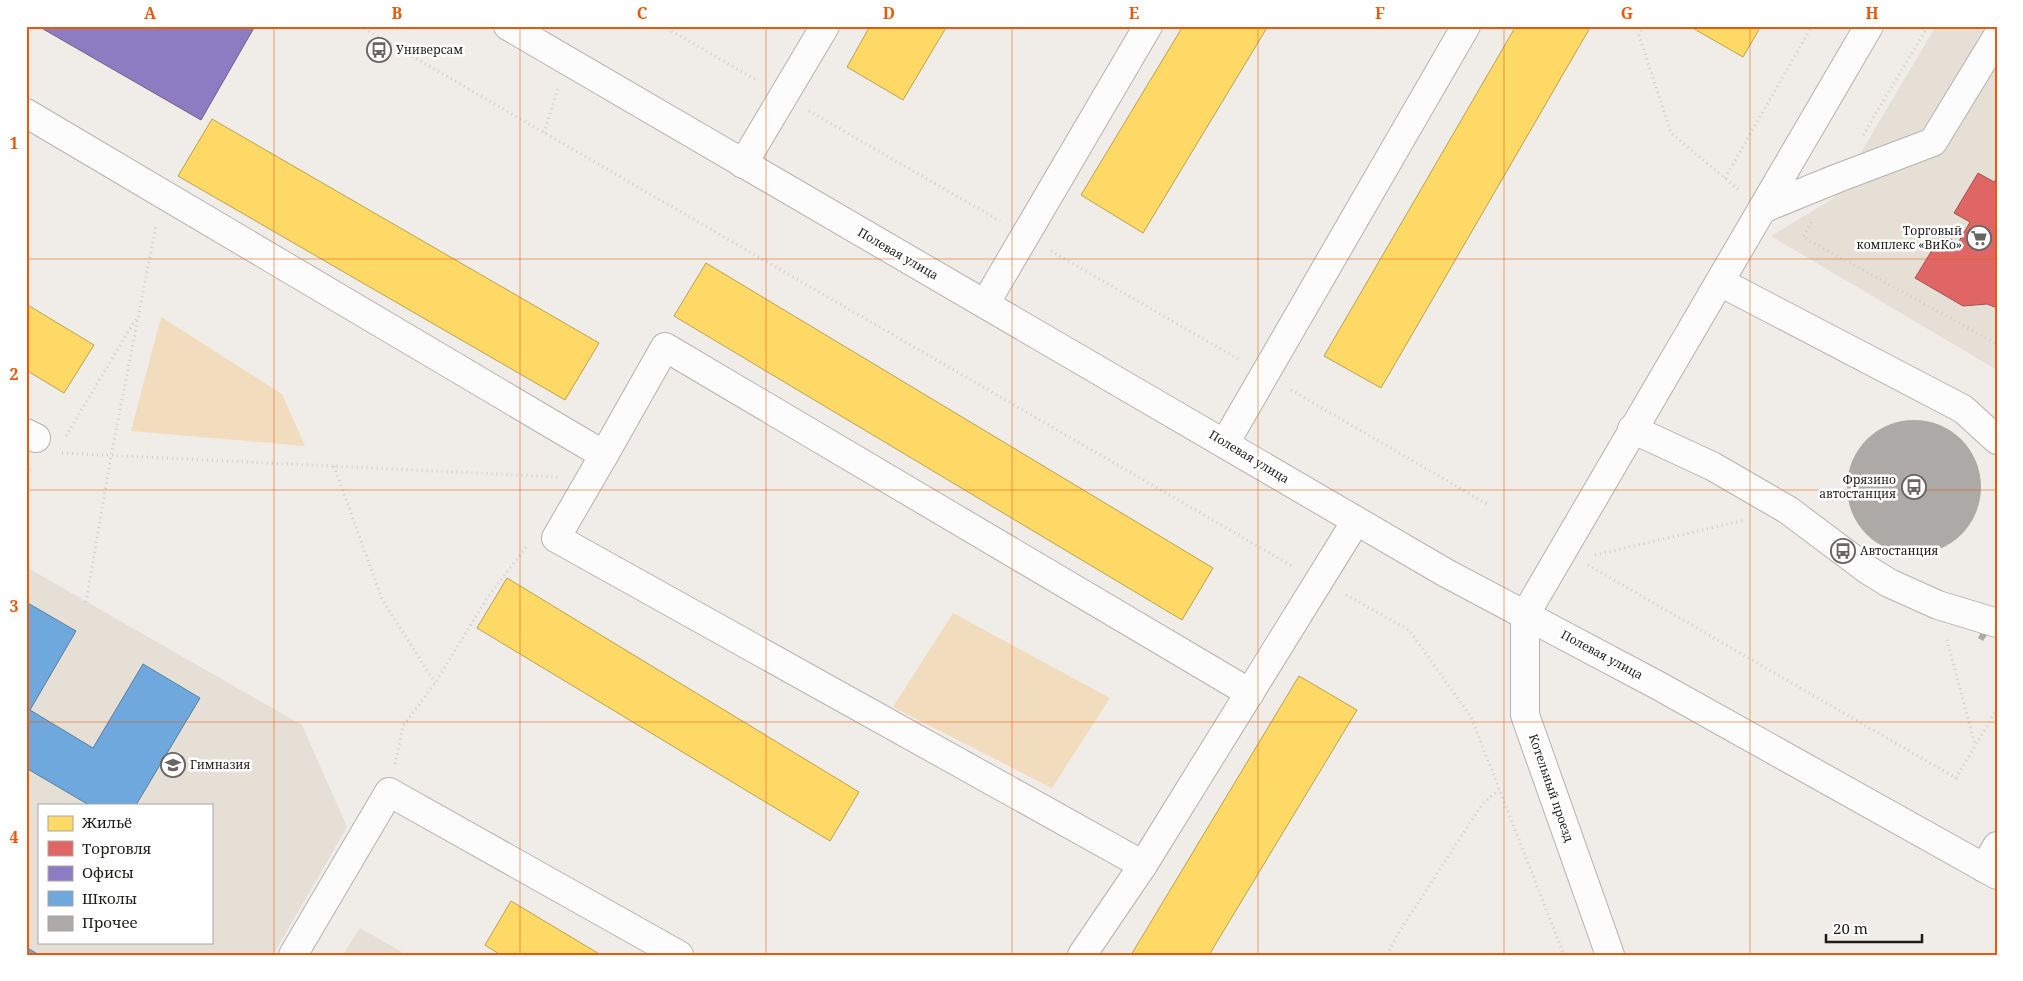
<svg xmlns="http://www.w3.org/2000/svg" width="2023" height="981" font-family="'Noto Serif',serif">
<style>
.built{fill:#e6dfd5;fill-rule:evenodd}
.green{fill:#f1dcbe}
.homes{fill:#ffd966;stroke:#bca14f}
.shops{fill:#e06666;stroke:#a6504f}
.offices{fill:#8e7cc3;stroke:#6c6090}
.schools{fill:#6fa8dc;stroke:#577ea2}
.building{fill:#aca9a6}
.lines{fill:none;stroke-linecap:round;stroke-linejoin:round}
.minor-casing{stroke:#b5b2af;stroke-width:30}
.path{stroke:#cecccb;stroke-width:3;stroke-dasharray:1 4;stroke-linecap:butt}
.minor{stroke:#fdfcfc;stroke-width:28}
.grid{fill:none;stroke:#e8590c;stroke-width:1;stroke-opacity:0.55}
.labels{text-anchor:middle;stroke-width:5;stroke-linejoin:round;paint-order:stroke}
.poi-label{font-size:12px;fill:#1e1d1a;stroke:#fff;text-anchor:start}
.street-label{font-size:12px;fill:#1e1d1a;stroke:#fff}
.neatline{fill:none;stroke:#e8590c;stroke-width:2}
.grid-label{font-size:16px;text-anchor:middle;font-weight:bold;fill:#e8590c}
</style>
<rect width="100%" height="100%" fill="#f0ece8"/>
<g class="built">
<polygon points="1936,26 1997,26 1997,370 1771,236 1834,198"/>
<path d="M26,567L302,725L347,827L273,955H26ZM39,805H211V942H39Z"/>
<polygon points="360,928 407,955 343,955"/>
</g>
<g class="green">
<polygon points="161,317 282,394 305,446 131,431"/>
<polygon points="953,613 1110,698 1052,788 893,707"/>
</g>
<g class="homes">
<polygon points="870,26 947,26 903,100 847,67"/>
<polygon points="1183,26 1268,26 1143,233 1081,195"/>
<polygon points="1516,26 1591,26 1381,388 1324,356"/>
<polygon points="1689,26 1761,26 1743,57"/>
<polygon points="212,119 599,343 565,400 178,176"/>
<polygon points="706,263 1213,568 1182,620 674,316"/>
<polygon points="26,304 94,345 64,393 26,370"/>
<polygon points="507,578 859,792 830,841 477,628"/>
<polygon points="1299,676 1357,710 1209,955 1131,955"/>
<polygon points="511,901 601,955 501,955 485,945"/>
</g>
<polygon class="shops" points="1978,173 1994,182 1997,178 1997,308 1987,304 1963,306 1915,278 1942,234 1958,243 1970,222 1954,213"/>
<polygon class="offices" points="38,26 255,26 201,120"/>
<g class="schools">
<polygon points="26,602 76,631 30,710 93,748 143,664 200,698 136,805 89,805 26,768"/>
<polygon points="26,947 39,955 26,955"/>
</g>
<g class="building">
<circle cx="1914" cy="487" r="67"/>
<polygon points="1981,632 1987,635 1983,641 1978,638"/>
</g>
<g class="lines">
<defs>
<g id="minor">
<polyline points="508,26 1446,573 1659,686 1997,875"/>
<polyline points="26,113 604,455 665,347 1250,693"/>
<polyline points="743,164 825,26"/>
<polyline points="1762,209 1838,178 1933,142 1997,37"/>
<polyline points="1720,282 1963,409 1997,440"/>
<polyline points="985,304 1148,26"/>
<polyline points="1632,429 1712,466 1788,510 1868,570 1889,583 1938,605 1997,623"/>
<polyline points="26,433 36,438"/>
<polyline points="1225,443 1466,26"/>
<polyline points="604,455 556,538 1143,865"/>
<polyline points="1984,868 1997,846"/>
<polyline points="293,955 389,792 679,955"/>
<polyline points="1082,955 1143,865 1356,521"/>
<polyline points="1610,955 1525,715 1525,615 1869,26"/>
</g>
</defs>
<use href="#minor" class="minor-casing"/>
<g class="path">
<polyline points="360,26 1292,566"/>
<polyline points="663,26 758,81"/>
<polyline points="1644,26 1639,35 1671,133 1739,190"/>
<polyline points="809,111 1000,221"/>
<polyline points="544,133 558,89"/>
<polyline points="1863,135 1928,26"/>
<polyline points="1725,178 1812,26"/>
<polyline points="1811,222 1803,237 1997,344"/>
<polyline points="1051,251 1238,359"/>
<polyline points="1291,390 1487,504"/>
<polyline points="66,436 137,317"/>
<polyline points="62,453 558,477"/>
<polyline points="334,466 382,599 435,683"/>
<polyline points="26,473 33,468"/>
<polyline points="1827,501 1843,498"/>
<polyline points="1595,555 1745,520"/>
<polyline points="1588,565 1956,778 1997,709"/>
<polyline points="1346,595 1409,630 1471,717 1564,955"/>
<polyline points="86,602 111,456 156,226"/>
<polyline points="1947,640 1975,745"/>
<polyline points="395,764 403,726 435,683 486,600 526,547"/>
<polyline points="1387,955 1399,932 1483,803 1499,790"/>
</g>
<use href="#minor" class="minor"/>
</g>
<path class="grid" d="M274,26V955M520,26V955M766,26V955M1012,26V955M1258,26V955M1504,26V955M1750,26V955M26,259H1997M26,490H1997M26,722H1997"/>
<defs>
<symbol id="bus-ring" viewBox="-11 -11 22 22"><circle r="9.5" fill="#fff" stroke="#686562" stroke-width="1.5"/><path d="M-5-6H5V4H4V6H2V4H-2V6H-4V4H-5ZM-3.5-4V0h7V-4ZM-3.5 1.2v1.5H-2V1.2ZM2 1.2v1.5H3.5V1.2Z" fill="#686562"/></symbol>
<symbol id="supermarket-ring" viewBox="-11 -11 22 22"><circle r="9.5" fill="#fff" stroke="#686562" stroke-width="1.5"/><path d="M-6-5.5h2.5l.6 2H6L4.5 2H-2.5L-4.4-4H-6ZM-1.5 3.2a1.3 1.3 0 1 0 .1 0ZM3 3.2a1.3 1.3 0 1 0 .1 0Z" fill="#686562"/></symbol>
<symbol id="school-ring" viewBox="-11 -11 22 22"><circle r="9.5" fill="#fff" stroke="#686562" stroke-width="1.5"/><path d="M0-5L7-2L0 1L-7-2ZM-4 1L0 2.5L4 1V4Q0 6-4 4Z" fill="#686562"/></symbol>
</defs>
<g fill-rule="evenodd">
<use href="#bus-ring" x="365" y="36" width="28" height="28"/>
<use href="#supermarket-ring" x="1965" y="224" width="28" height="28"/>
<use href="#bus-ring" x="1900" y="473" width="28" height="28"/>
<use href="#bus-ring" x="1829" y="537" width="28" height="28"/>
<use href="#school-ring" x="159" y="751" width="28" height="28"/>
</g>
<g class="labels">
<g class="poi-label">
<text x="396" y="54">Универсам</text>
<text x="1962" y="235" text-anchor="end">Торговый<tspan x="1962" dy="14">комплекс «ВиКо»</tspan></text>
<text x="1896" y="484" text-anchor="end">Фрязино<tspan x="1896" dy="14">автостанция</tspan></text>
<text x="1860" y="555">Автостанция</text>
<text x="190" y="769">Гимназия</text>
</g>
<g class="street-label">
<text transform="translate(898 254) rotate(30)" y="4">Полевая улица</text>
<text transform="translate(1249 457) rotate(31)" y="4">Полевая улица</text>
<text transform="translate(1602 655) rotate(28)" y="4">Полевая улица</text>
<text transform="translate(1551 788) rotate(71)" y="4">Котельный проезд</text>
</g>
</g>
<rect width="2023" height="981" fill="none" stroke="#ffffff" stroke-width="55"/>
<rect x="38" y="804" width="175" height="140" fill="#ffffff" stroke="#a5a5a3"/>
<rect x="48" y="816" width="25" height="15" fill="#ffd966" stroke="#a5a5a3"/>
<text x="82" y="828" font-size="15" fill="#1e1d1a">Жильё</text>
<rect x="48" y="841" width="25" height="15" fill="#e06666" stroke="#a5a5a3"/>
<text x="82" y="854" font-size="15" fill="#1e1d1a">Торговля</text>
<rect x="48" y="866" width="25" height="15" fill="#8e7cc3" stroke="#a5a5a3"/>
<text x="82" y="878" font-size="15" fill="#1e1d1a">Офисы</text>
<rect x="48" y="891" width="25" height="15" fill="#6fa8dc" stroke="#a5a5a3"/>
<text x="82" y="904" font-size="15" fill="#1e1d1a">Школы</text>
<rect x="48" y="916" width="25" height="15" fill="#aca9a6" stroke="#a5a5a3"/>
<text x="82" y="928" font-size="15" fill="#1e1d1a">Прочее</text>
<path d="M1826 934v8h96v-8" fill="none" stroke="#1e1d1a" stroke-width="2.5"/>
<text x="1833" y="934" font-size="15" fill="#1e1d1a" stroke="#ffffff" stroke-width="4" paint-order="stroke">20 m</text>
<rect x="28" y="28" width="1968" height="926" class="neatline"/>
<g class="grid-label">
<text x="150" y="19">A</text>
<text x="397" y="19">B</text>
<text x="642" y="19">C</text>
<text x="889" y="19">D</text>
<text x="1134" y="19">E</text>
<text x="1380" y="19">F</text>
<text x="1627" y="19">G</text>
<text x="1872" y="19">H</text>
<text x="14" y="149">1</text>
<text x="14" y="380">2</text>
<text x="14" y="612">3</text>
<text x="14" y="843">4</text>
</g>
</svg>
